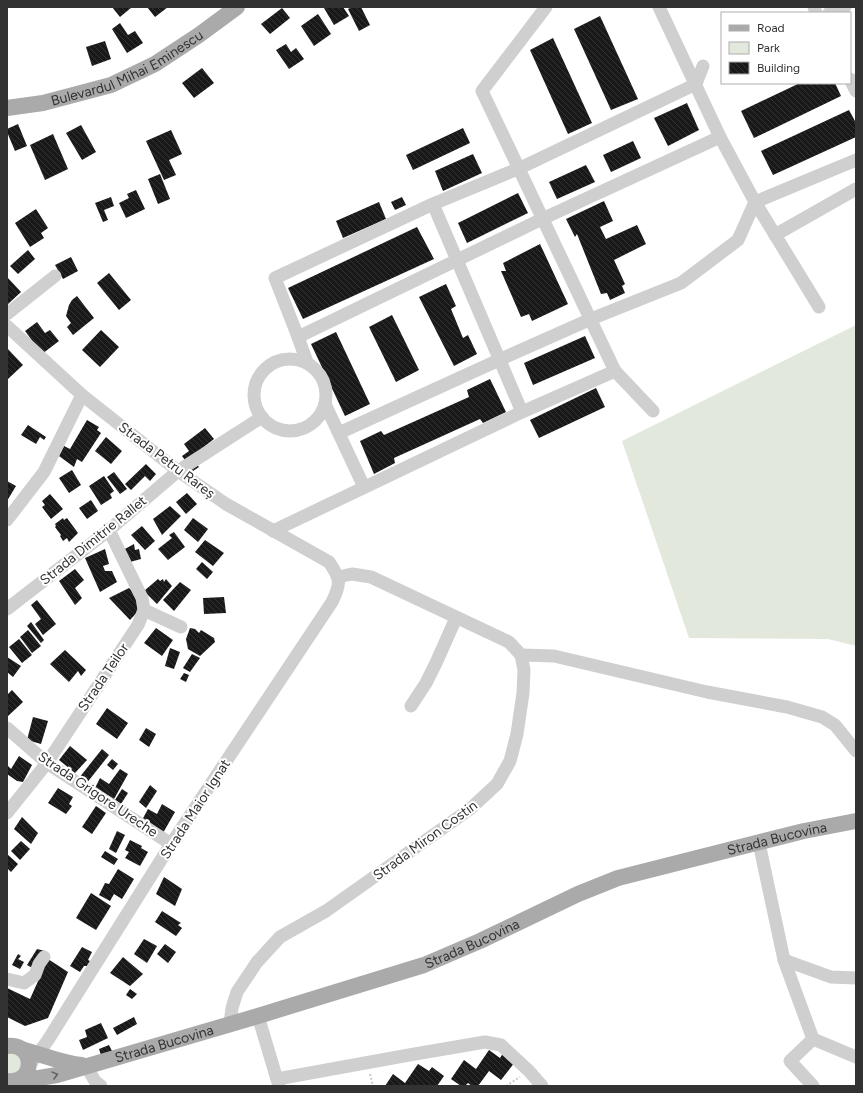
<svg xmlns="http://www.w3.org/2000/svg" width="863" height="1093" font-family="Figtree,sans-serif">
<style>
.green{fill:#e3e8dc}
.building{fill:url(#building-back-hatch)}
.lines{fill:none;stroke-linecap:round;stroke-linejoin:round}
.path{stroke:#c9c9c9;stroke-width:2;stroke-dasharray:2 2;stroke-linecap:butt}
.minor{stroke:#cfcfcf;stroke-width:13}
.major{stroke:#aaa;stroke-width:16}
.oneway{stroke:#626262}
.labels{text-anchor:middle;stroke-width:4;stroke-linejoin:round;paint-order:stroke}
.street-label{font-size:14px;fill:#323232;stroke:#fff}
</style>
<defs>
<pattern id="building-back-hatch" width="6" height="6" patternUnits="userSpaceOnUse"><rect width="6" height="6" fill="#191919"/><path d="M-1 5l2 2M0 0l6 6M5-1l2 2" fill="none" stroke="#323232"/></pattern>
</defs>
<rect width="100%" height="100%" fill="#fff"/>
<g class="green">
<polygon points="856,325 856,646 828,639 689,638 622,441"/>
<polygon points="7,1051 18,1052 25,1067 7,1077"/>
</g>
<g class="building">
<polygon points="112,7 132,7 120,17"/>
<polygon points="147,7 168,7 155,17"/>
<polygon points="326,7 343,7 349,16 334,25 324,8"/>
<polygon points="352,7 361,7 370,25 359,31 348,9"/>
<polygon points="282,8 290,18 270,34 261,24"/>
<polygon points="318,14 331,34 314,46 301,26"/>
<polygon points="600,16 638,99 611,110 574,29"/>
<polygon points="120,23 128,35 135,31 143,43 127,53 112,29"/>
<polygon points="553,38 592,123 568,134 530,50"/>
<polygon points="105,41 111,59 92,66 86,47"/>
<polygon points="286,44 291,52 296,48 304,59 289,69 276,50"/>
<polygon points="202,68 214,83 194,98 182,83"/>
<polygon points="800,83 835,83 841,96 754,138 741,111"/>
<polygon points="687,103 699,130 668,146 654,118"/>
<polygon points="849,110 856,123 856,137 773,175 761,151"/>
<polygon points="18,124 27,146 15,151 7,132 7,129"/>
<polygon points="81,125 96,152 82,160 66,133"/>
<polygon points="463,128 470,143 413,170 406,155"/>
<polygon points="171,130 182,154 169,160 176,175 164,180 146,141"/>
<polygon points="53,134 68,169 45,180 30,145"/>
<polygon points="633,141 641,158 611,172 603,155"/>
<polygon points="473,154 482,173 443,191 435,171"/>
<polygon points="586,165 595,182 557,199 549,182"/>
<polygon points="160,174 170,199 158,204 148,179"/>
<polygon points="136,190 145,209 126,218 119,203 129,198 127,194"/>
<polygon points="518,193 528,213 467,243 458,223"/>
<polygon points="111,197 114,206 104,210 108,220 103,222 95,203"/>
<polygon points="402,197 406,205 395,210 391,202"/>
<polygon points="604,201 613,221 600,227 606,239 637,225 646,244 614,260 625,284 622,286 625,293 610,300 607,293 601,294 577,234 575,237 566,219"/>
<polygon points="379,202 386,219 343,238 336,221"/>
<polygon points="36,209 48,228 41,233 44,238 30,247 15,223"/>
<polygon points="417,227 434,259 303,319 288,288"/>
<polygon points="540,244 568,304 532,321 529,314 521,317 501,271 506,271 503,263"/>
<polygon points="28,250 35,259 18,274 10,266"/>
<polygon points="71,257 78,271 63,279 55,265"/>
<polygon points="109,273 131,300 119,310 97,283"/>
<polygon points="7,277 21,292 7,305"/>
<polygon points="446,284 456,306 451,309 463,338 468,335 477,354 454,366 419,297"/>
<polygon points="77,296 94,318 73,335 67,327 71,323 66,316 69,305 72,300"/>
<polygon points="392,315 419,370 396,382 369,327"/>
<polygon points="37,322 45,333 50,330 59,341 42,354 25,331"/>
<polygon points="101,330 119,347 100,367 82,350"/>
<polygon points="336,332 370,404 345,416 311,344"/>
<polygon points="585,336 595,358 533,385 524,363"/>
<polygon points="7,348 23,365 8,379 7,378"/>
<polygon points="490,379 506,412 483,423 480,419 394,458 395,463 374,474 360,441 381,431 384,435 469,397 467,390"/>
<polygon points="596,388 605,407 539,438 530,420"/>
<polygon points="87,420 99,427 97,430 101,433 82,462 77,459 74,467 59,456 64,446 70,449"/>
<polygon points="28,425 46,437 44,440 40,437 36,444 21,435"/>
<polygon points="205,428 214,439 191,457 199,467 193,471 182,456 189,451 184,444"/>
<polygon points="106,437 122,451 111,464 95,451"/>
<polygon points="146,464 156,474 150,481 145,476 131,490 125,484"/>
<polygon points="72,470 81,485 69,493 59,478"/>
<polygon points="114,472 127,489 120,494 107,477"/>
<polygon points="104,476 114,491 110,494 112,498 101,505 89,486"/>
<polygon points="7,481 16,486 7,501"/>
<polygon points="187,493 197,504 186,514 176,502"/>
<polygon points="50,494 63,509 51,519 42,507 45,505 42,501"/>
<polygon points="91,500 98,511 87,519 79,508"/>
<polygon points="170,506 181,516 162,535 153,519"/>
<polygon points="63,518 64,520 67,518 78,533 69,542 67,538 63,541 60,536 61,535 55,527 56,526 55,524"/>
<polygon points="193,518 208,529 198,542 184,530"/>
<polygon points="142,526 155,541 145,550 131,535"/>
<polygon points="174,532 185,547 168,560 158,549 172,538 169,535"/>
<polygon points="205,540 224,553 213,566 195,552"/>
<polygon points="134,544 135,550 139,549 141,559 130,562 123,550"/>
<polygon points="105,549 109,564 103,566 105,571 112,571 117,582 100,592 85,558"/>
<polygon points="202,562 213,572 207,579 196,569"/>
<polygon points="75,569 84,580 75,588 82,598 75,605 59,581"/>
<polygon points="158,579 160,581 163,579 164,582 166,579 172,586 157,604 144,591"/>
<polygon points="180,582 191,590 174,611 163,600"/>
<polygon points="129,588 131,590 141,608 130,620 109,598"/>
<polygon points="224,597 226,613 204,614 203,598"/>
<polygon points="37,600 56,624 43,635 35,624 41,619 31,605"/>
<polygon points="31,622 44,640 41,643 27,626"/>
<polygon points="156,628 173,640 162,656 144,643"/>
<polygon points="190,628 195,629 199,633 201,630 214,638 215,642 200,656 188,649 186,639"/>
<polygon points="28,630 41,646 32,653 20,637"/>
<polygon points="19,639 32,655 22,663 9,647"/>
<polygon points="170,648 180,652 174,669 165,666"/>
<polygon points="65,650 86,670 81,676 78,671 69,682 50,664"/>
<polygon points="192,654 200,658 190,672 183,668"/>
<polygon points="7,657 21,666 13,677 7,672"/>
<polygon points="184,673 189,675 186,682 180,679"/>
<polygon points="12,690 23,702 7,717 7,695"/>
<polygon points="107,708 128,723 117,739 96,724"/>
<polygon points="33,717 48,721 41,744 27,740"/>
<polygon points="146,728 156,734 149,747 139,740"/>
<polygon points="70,746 87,760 75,773 59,760"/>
<polygon points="102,749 109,755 86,784 79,778"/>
<polygon points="19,756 32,765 23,782 17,781 7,774 7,765 11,769"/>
<polygon points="112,759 118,764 113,770 107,765"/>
<polygon points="120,769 128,774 114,799 95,788 100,778 109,784"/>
<polygon points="150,785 157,791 146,808 139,802"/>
<polygon points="58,788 73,797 69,804 72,806 66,814 48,803"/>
<polygon points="122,789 128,793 121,804 115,800"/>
<polygon points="162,804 175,812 163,833 142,820 148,809 157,814"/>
<polygon points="96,806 106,813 92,834 82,827"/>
<polygon points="22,817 38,833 31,844 14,829"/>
<polygon points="117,831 125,835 116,853 109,849"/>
<polygon points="130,840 142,846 141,848 148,852 140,866 125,858 129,852 125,850"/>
<polygon points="21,841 30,849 20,860 11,851"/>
<polygon points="105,851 118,859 114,865 101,857"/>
<polygon points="7,854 18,864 11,872 7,868"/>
<polygon points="118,869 134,879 122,899 114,894 110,901 99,895 105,883 109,884"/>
<polygon points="164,877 182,889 175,906 156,894"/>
<polygon points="91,893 111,906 96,930 76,918"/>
<polygon points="162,911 181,923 178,925 182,928 176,936 155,922"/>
<polygon points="144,939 157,946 147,963 134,954"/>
<polygon points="165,944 176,952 168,963 157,954"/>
<polygon points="82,947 92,952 88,960 90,961 87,966 84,966 80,972 70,966"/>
<polygon points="37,949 45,951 34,969 27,965"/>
<polygon points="18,954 21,956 18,959 24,962 20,969 12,965"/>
<polygon points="123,957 143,974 130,986 110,973"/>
<polygon points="48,959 68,972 48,1018 25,1026 7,1017 7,988 30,999"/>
<polygon points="130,989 137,994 132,999 126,995"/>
<polygon points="134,1017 137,1024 117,1035 113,1028"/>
<polygon points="101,1023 108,1038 83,1050 79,1040 87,1037 85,1030"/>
<polygon points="109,1045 112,1051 101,1055 99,1049"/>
<polygon points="489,1050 500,1058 503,1053 515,1062 501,1080 489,1071 478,1086 472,1086 468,1083 465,1086 461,1086 451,1079 464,1060 476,1069"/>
<polygon points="418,1064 429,1071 432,1067 444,1076 437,1086 418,1085 418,1086 385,1086 393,1074 405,1083"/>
</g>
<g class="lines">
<g class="path">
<polyline points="370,1074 373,1086"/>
<polyline points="506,1086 520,1077"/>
</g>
<g class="minor">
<polyline points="546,7 482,91 615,371 653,411"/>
<polyline points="659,7 720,137 755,202 819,307"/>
<polyline points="814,7 816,13"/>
<polyline points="829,13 845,7"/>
<polyline points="850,79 856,91"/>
<polyline points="433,204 522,412"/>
<polyline points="775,235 856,189"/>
<polyline points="7,314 55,276"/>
<path d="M7,326L82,395L178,471L226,504L329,562C341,579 341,584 332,602L171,844L48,1040L32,1062"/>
<polyline points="298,337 275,278 433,204 520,168 696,84 703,66"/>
<circle cx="290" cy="395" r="36"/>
<polyline points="307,362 298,337 542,219 720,137"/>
<polyline points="325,404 364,487"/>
<polyline points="339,433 499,360 591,319 681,283 738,240 755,202 856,160"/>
<polyline points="7,520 44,472 82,395"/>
<polyline points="273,531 522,412 615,371"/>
<polyline points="7,609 109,530 178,471 262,417"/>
<polyline points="144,610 181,627"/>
<polyline points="521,655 554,656 707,692 787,707 822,717 835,725 856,751"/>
<polyline points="411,706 426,683 436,663 456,618"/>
<polyline points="7,728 47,763 171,844"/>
<polyline points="7,813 47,763 138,625 144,610 142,598 109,530"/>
<polyline points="759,843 784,960 813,1039 790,1061 813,1086"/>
<polyline points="784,960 831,977 856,978"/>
<polyline points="7,979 24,983 35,975 39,964 44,957"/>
<polyline points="258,1016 279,1086"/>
<polyline points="230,1024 232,1008 237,992 257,962 280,937 326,911 470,809 497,784 510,761 517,734 523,693 524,670 521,655 509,642 371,577 352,574 338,577"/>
<polyline points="813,1039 856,1057"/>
<polyline points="86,1066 95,1081 101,1086"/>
<polyline points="277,1079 409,1055 485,1042 501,1045 529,1071 542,1086"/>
</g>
<g class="major">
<path id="s1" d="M7,108L43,103L111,85L155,64L199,35L237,7"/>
<path d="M7,1046C36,1042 36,1085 7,1081"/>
<path d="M24,1050C44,1055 62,1063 82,1065"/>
<path id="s2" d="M22,1078L33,1079L57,1075L258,1016L424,965L480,941L578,894L618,878L804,831L856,821"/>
</g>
</g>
<defs><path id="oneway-chevron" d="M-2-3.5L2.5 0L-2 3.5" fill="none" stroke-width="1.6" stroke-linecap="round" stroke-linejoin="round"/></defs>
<use class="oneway" href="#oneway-chevron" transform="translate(55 1075) rotate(-15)"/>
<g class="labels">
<g class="street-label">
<text dy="5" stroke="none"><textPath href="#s1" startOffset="128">Bulevardul Mihai Eminescu</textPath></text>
<text transform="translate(167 460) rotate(37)" y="5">Strada Petru Rareș</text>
<text transform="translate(93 540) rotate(-39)" y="5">Strada Dimitrie Rallet</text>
<text transform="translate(103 677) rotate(-56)" y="5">Strada Teilor</text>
<text transform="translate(98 794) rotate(34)" y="5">Strada Grigore Ureche</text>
<text transform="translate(195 809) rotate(-57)" y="5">Strada Maior Ignat</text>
<text dy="5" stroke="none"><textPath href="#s2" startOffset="795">Strada Bucovina</textPath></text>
<text transform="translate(425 840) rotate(-36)" y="5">Strada Miron Costin</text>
<text dy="5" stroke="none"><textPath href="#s2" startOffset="471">Strada Bucovina</textPath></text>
<text dy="5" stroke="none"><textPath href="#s2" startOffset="147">Strada Bucovina</textPath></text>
</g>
</g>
<rect width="863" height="1093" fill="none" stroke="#323232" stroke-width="16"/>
<rect x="721" y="12" width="130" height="72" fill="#ffffff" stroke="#adadad"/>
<rect x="729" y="25" width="20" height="6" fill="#aaaaaa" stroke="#adadad"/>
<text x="757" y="32" font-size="12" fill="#323232">Road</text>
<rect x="729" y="42" width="20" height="12" fill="#e3e8dc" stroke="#adadad"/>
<text x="757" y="52" font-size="12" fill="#323232">Park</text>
<rect x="729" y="62" width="20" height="12" fill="url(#building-back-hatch)" stroke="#adadad"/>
<text x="757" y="72" font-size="12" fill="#323232">Building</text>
</svg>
